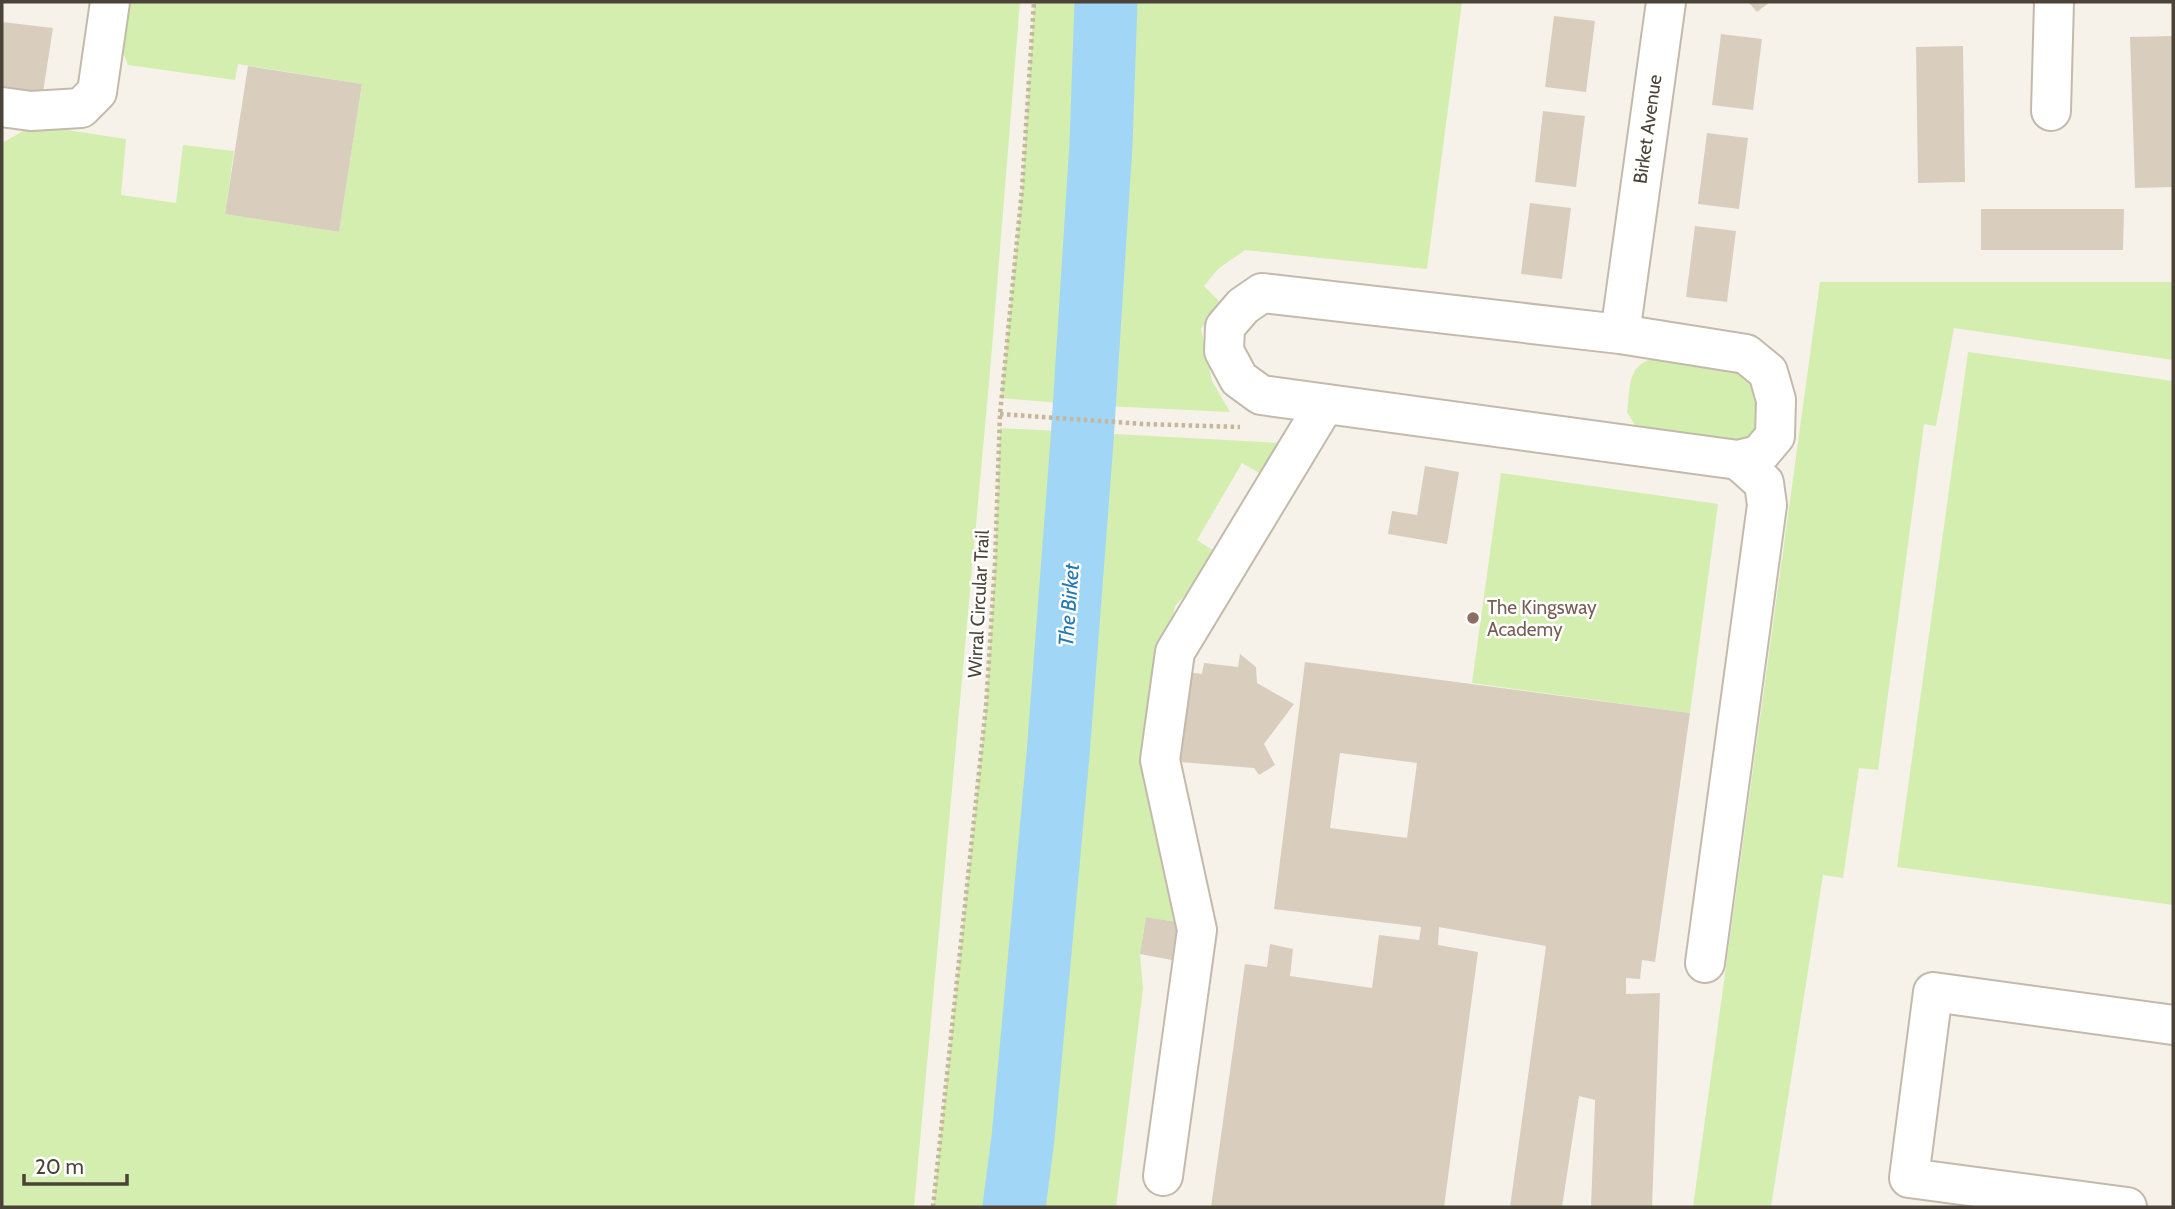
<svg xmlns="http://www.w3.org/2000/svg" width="2175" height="1209" font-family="Cabin,sans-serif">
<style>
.green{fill:#d3eeaf}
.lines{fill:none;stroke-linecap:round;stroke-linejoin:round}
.river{stroke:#a2d6f7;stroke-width:63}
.building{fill:#d9cebe;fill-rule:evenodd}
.minor-casing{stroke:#c3baab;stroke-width:42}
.path{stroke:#c6b69b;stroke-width:4.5;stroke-dasharray:3.5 3.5;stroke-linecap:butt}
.minor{stroke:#fff;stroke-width:38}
.education-dot{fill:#8d6e63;stroke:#fff;stroke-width:2.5}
.labels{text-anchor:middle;stroke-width:5;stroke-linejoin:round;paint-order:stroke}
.street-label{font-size:19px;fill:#4b4337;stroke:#fff}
.education-label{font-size:19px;fill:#785e54;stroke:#fff;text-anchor:start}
.water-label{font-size:21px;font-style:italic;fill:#2278b1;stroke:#fff}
</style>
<rect width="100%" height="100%" fill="#f6f2ea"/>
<g class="green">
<polygon points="123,2 1020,2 991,360 914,1207 2,1207 2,143 34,125 126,139 121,195 176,203 183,145 234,151 225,214 339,232 362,84 238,64 235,80 128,65 118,40"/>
<polygon points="1034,2 1462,2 1427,269 1245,250 1218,269 1204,286 1219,301 1201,329 1212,381 1230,412 1084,405 1001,398 1022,189"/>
<polygon points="1820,282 2173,282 2173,360 1954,328 1936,426 1924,424 1878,770 1859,768 1843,878 1823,875 1771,1207 1693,1207"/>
<polygon points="1968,352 2173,381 2173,905 1897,867"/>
<path d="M1653,358L1742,370L1760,388L1756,436L1739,442L1635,425L1627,412C1631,387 1626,367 1653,358Z"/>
<polygon points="1000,428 1280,443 1268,478 1242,463 1197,540 1222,556 1175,606 1148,761 1183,923 1146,917 1140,954 1143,989 1116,1207 1014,1207 1023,1138 1054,790 1004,1207 933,1207 986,706 995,563"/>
<polygon points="1501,473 1718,504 1690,713 1472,683"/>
</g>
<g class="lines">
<polyline class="river" points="1014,1207 1023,1138 1058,755 1082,441 1101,144 1106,2"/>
</g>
<g class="building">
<polygon points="1748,2 1770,2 1757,12"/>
<polygon points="1554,16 1595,21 1586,92 1545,87"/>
<polygon points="2,22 53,28 43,92 2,87"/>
<polygon points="1721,34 1762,39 1753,110 1712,105"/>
<polygon points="2173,36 2173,187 2135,188 2130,37"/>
<polygon points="1963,46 1965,182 1918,183 1916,47"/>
<polygon points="248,66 362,84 339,232 225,214"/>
<polygon points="1543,111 1585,116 1576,187 1535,182"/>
<polygon points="1707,133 1748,138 1739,209 1698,204"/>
<polygon points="1530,203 1571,208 1562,279 1521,274"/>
<polygon points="1981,209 2124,209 2123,250 1981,250"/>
<polygon points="1695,226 1736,231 1727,302 1686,297"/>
<polygon points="1425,466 1459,472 1447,544 1388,534 1392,511 1417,515"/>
<polygon points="1240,654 1256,667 1257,683 1294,704 1264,744 1275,765 1259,775 1254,768 1167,761 1179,671 1202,674 1204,663 1238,667"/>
<path d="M1305,662L1690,713L1655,962L1642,960L1640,979L1626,978V994L1660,993L1652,1207H1591L1595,1100L1579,1096L1562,1207H1510L1546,946L1439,927L1438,945L1478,952L1444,1207H1211L1245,964L1267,967L1270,944L1293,949L1290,976L1372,988L1379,935L1419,940L1421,927L1274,909ZM1340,753L1417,763L1407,838L1330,828Z"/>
<polygon points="1146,917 1183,923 1177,961 1140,954"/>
</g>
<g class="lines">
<defs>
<g id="minor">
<polyline points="2,107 31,111 81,108 97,92 110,2"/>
<polyline points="2051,111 2054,2"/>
<polyline points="1620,334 1262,293 1243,306 1225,327 1224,351 1239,379 1261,395 1738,460 1759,455 1775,436 1776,400 1768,372 1746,354 1620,334 1666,2"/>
<polyline points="1705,963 1767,505 1764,483 1738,460"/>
<polyline points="1163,1176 1197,930 1160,760 1175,652 1325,404"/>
<polyline points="2127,1207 1909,1178 1933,992 2173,1025"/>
</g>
</defs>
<use href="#minor" class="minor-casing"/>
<g class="path">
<polyline points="1000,414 1143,424 1240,427"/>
<polyline points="933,1207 986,706 995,563 1000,414 1022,189 1034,2"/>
</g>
<use href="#minor" class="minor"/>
</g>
<circle class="education-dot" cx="1473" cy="618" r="7"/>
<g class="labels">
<g class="street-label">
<text transform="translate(1647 129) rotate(-82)" y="7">Birket Avenue</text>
<text transform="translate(978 604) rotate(-87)" y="7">Wirral Circular Trail</text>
</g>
<g class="education-label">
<text x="1487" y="614">The Kingsway<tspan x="1487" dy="22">Academy</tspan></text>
</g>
<g class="water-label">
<text transform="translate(1069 605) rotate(-86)" y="7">The Birket</text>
</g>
</g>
<rect width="2175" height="1209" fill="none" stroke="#4b4337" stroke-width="7"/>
<path d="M24 1174v10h103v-10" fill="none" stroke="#4b4337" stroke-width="3.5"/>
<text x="35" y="1174" font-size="21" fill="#4b4337" stroke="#ffffff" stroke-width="5" paint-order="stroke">20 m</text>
</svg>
